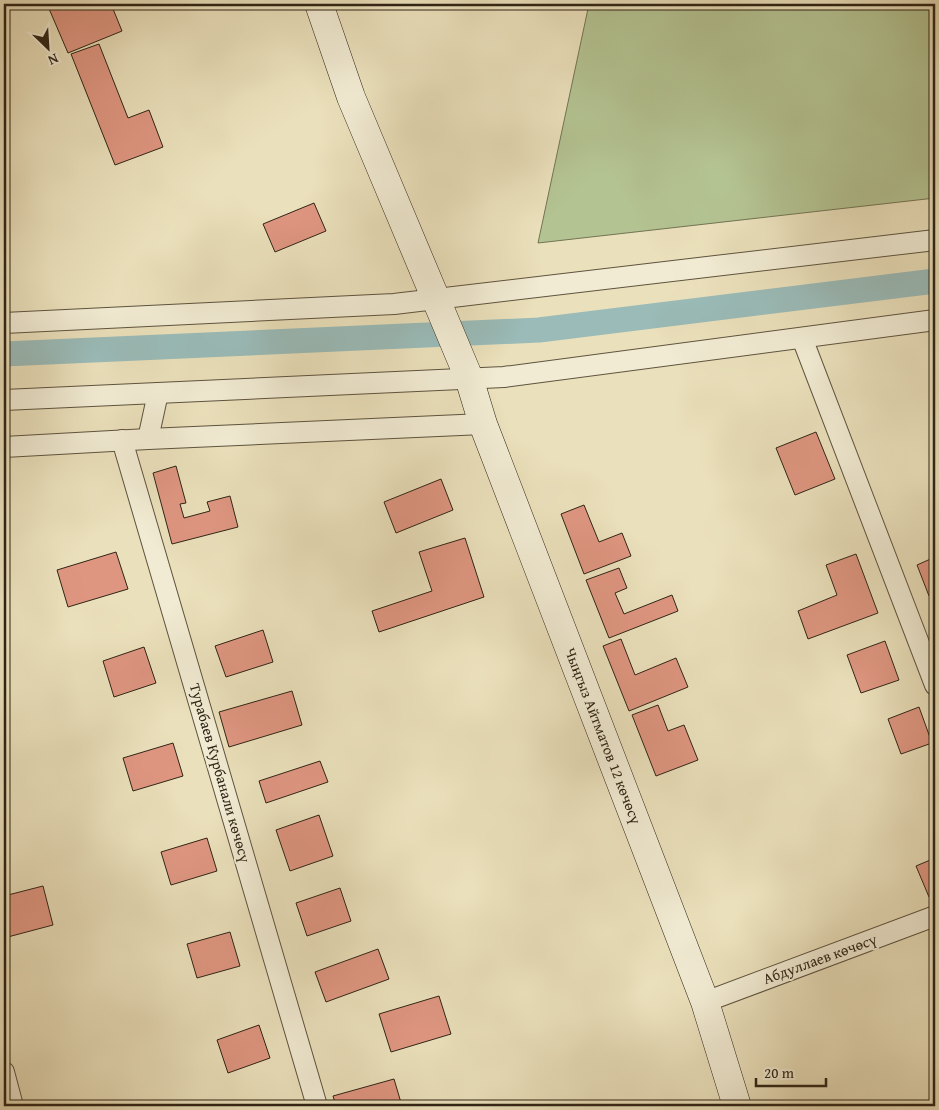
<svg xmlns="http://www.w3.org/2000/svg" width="939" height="1110" font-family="'Gentium Book Plus',serif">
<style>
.green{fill:#b4c392;stroke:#727454}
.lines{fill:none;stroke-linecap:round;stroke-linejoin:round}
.canal{stroke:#9abbb8;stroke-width:25}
.building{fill:#df9681;stroke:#2f2415}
.street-casing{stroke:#5e533e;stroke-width:22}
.secondary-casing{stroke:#2f2415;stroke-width:29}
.street{stroke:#f1ebd3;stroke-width:20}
.secondary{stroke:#f1ebd3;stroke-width:28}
.labels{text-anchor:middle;stroke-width:4;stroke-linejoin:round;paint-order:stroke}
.street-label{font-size:15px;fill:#2f2415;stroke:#f1ebd3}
</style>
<rect width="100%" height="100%" fill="#eae0bb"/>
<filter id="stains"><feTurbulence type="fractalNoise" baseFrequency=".004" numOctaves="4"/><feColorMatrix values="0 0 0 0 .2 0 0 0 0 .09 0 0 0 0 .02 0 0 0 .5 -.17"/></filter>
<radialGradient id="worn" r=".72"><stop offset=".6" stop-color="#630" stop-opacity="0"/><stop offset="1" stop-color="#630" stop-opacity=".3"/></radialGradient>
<polygon class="green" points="589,4 935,4 935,198 538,243"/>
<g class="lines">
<polyline class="canal" points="4,354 539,330 935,281"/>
</g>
<g class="building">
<polygon points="47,4 111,4 122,31 68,53"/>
<polygon points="99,44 128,118 149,110 163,147 115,165 71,54"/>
<polygon points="314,203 326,231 275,252 263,224"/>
<polygon points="816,432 835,479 795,495 776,448"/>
<polygon points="176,466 186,503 180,504 184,518 210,511 207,502 230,496 238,527 172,544 153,473"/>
<polygon points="441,479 453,510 396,533 384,502"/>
<polygon points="584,505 599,542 622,533 631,556 584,574 561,514"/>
<polygon points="465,538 484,597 379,632 372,611 432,591 419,552"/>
<polygon points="116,552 128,589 68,607 57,570"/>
<polygon points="856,554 878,613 808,639 798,611 837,595 826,565"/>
<polygon points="935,557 935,594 929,596 917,565"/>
<polygon points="619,568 627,588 615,593 624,614 672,595 678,611 609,638 586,580"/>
<polygon points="263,630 273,662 226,677 215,646"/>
<polygon points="621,639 635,675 676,658 688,687 629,711 603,646"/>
<polygon points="885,641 899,680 861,693 847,655"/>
<polygon points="144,647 156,683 114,697 103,661"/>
<polygon points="292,691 302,725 229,747 219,712"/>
<polygon points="658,705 668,731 684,725 698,760 656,776 632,715"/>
<polygon points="919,707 932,743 901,754 888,719"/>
<polygon points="173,743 183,776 133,791 123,758"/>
<polygon points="320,761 328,782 266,803 259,781"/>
<polygon points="319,815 333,856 290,871 276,830"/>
<polygon points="207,838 217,871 171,885 161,852"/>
<polygon points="935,858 935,895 929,897 916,866"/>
<polygon points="43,886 53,925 4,938 4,896"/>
<polygon points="340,888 351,921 307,936 296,903"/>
<polygon points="230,932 240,966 197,978 187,944"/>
<polygon points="378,949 389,979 326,1002 315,972"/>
<polygon points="439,996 451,1034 391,1052 379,1014"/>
<polygon points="259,1025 270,1058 228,1073 217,1040"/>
<polygon points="394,1079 402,1106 336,1106 333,1096"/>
</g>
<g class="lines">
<defs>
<g id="street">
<polyline points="4,323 394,304 935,240"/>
<polyline points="802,338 935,685"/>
<polyline points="4,400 504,377 935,320"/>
<polyline points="148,439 158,393"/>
<polyline points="122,440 317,1106"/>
<polyline points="4,447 148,439 483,424"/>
<polyline points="705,1002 935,916"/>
<polyline points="4,1072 13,1106"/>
</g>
<polyline id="secondary" points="319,4 351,97 469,378 483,424 705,1002 737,1106"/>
</defs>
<use href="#street" class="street-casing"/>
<use href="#secondary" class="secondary-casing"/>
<use href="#street" class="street"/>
<use href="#secondary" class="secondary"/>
</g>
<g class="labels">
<g class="street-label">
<text transform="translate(603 736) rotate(69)" y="5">Чыңгыз Айтматов 12 көчөсү</text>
<text transform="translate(220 773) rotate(74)" y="5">Турабаев Курбанали көчөсү</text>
<text transform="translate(820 959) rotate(-20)" y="5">Абдуллаев көчөсү</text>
</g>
</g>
<rect width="939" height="1110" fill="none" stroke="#eae0bb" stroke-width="20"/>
<rect x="5" y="5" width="929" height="1100" fill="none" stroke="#2f2415" stroke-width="2.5"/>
<rect x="10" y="10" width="919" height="1090" fill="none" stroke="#2f2415"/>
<g transform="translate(48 48) rotate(155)" stroke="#f1ebd3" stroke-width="4" paint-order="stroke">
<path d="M0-4L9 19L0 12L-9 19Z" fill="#2f2415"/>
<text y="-8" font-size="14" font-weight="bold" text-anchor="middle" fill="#2f2415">N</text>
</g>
<path d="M756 1078v8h70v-8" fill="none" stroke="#2f2415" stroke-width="2.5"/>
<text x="764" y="1078" font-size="15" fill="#2f2415" stroke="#f1ebd3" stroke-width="4" paint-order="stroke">20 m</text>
<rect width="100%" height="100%" filter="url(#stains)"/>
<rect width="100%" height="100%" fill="url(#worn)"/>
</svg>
